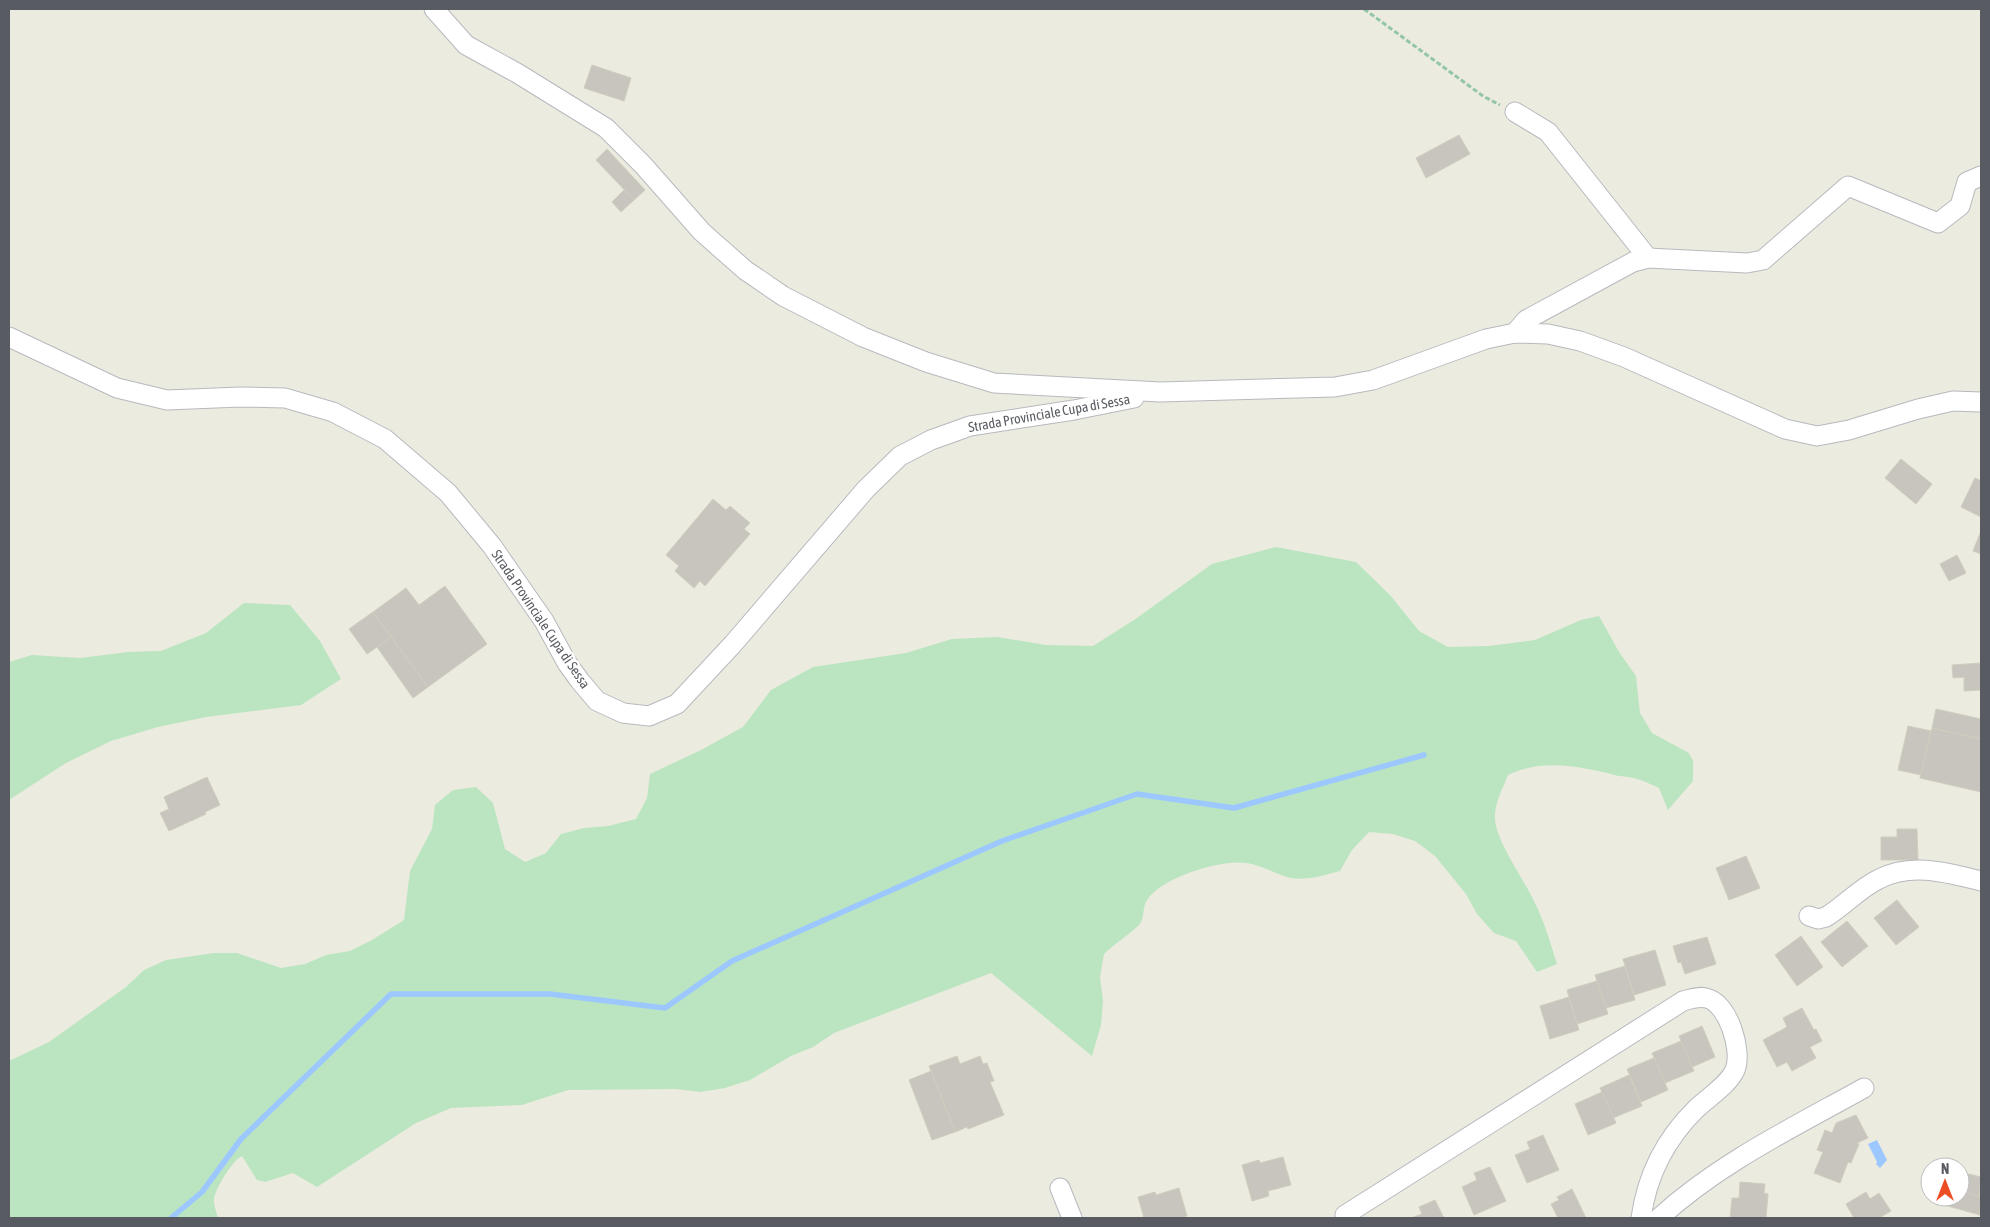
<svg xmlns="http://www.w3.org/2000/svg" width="1990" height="1227" font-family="'Asap Condensed',sans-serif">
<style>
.green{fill:#bae5c0}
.water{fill:#9cc8ff}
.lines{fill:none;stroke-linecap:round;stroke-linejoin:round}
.stream{stroke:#9cc8ff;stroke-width:5.5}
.building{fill:#c7c5bd;stroke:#d1cdbe}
.minor-casing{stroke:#b7b9bf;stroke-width:21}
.path{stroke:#93c6a8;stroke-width:3;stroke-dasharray:5 2.5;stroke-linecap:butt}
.minor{stroke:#fff;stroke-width:19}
.labels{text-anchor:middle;stroke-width:5;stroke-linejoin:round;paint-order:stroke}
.street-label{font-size:14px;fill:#585b61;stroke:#fff}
</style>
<rect width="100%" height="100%" fill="#ecebdf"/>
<g class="green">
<path d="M1276,547L1356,562L1390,595L1419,631L1448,647L1489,646L1535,640L1581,620L1599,616L1619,652L1636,676L1640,713L1652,733L1689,753L1693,761V781L1668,810L1659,788C1652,785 1645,781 1637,779C1629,776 1619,777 1611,774C1578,766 1540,759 1508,775C1503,788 1494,804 1495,819C1496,841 1523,878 1533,899C1544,920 1550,942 1557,964L1537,972L1516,941L1494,933L1477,914L1466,894L1435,856L1415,841L1393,834L1369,832L1352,850L1340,871C1325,875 1306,881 1291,878C1276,874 1263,866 1247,863C1221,859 1162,877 1147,900C1142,907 1145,919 1139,925C1130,934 1114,944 1104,954L1100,977L1103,1001L1101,1025L1092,1056L991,973L834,1033L813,1047L791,1056L750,1080L725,1088L700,1092L676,1089L568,1090L522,1105L451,1108L416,1123L317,1187L293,1173L265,1182L257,1180L242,1156C232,1161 216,1187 214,1199C213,1204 217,1213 218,1218H9V1061L49,1042L126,987L144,970L166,960L214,953H237L281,968L305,964L326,955L350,951L372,940L404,920L410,871L432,829L435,805L453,790L476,787L493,803L505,849L525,862L546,853L561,834L584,828L608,826L636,819L647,798L650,774L701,750L743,727L771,690L813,667L906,653L952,639L997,637L1046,645L1093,646L1134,620L1212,564Z"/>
<polygon points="244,603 290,605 320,641 341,679 301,705 206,717 158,727 111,741 66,763 9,800 9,662 32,655 80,658 128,652 161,651 206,633"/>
</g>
<polygon class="water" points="1877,1140 1887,1160 1880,1168 1876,1164 1877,1162 1868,1144"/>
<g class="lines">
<polyline class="stream" points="171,1218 202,1192 241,1139 391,994 550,994 665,1008 732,961 1002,841 1137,794 1234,808 1424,755"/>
</g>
<g class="building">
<polygon points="592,65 631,78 624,101 584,88"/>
<polygon points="1459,135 1470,154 1426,178 1416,158"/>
<polygon points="607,149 645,190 634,200 596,160"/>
<polygon points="624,190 634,200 621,212 612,202"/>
<polygon points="1901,459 1932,484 1916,504 1885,478"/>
<polygon points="1975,478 1981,481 1981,517 1961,507"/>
<polygon points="713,499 726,510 730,506 750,523 744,529 750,534 705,586 700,581 694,588 675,571 679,566 666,555"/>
<polygon points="1981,531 1981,554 1973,551"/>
<polygon points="1957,555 1966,573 1949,581 1940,564"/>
<polygon points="445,586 487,644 428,687 373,612 406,588 419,605"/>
<polygon points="373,612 391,637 367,654 349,629"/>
<polygon points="391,637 428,687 413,698 377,647"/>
<polygon points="1981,663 1981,690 1964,691 1964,677 1953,678 1952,665"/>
<polygon points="1936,709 1981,719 1981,739 1932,728"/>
<polygon points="1908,726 1931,731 1921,775 1898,770"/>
<polygon points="1932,728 1981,739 1981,792 1920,778"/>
<polygon points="207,777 220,805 205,812 206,814 169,831 160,813 169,809 164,797"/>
<polygon points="1897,829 1917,829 1918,860 1881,860 1881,837 1897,837"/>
<polygon points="1746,856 1760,888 1729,900 1716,868"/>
<polygon points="1897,900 1919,927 1896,945 1874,918"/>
<polygon points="1847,921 1868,946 1842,967 1821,942"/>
<polygon points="1801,936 1823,967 1797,986 1775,955"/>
<polygon points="1707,937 1716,964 1685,974 1681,962 1678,963 1673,946"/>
<polygon points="1655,950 1666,985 1634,995 1623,959"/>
<polygon points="1625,966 1635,1000 1606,1008 1595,975"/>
<polygon points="1597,981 1608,1014 1577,1024 1567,990"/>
<polygon points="1569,997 1579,1030 1550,1039 1540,1006"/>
<polygon points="1802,1008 1814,1030 1816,1029 1822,1041 1810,1047 1816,1058 1792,1071 1787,1062 1777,1067 1763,1040 1787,1027 1783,1018"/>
<polygon points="1702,1026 1715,1057 1692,1067 1679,1036"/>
<polygon points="1681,1041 1694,1071 1665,1083 1652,1053"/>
<polygon points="957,1056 960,1064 980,1056 983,1064 987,1063 994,1081 990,1082 1004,1115 968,1129 967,1127 955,1132 929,1066"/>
<polygon points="1654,1058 1668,1090 1641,1102 1627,1069"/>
<polygon points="931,1071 955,1132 932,1140 909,1080"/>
<polygon points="1629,1075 1642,1106 1613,1118 1600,1088"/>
<polygon points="1602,1092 1616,1123 1588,1135 1575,1104"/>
<polygon points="1856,1115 1868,1138 1857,1143 1859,1144 1851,1163 1848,1162 1840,1183 1814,1173 1823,1152 1817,1150 1825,1130 1832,1133 1836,1123"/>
<polygon points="1543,1135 1559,1170 1527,1183 1515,1155 1530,1149 1527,1142"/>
<polygon points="1283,1157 1291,1185 1268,1191 1269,1196 1252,1201 1242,1165 1259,1160 1260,1163"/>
<polygon points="1490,1167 1506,1201 1474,1215 1462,1187 1477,1180 1474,1173"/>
<polygon points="1960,1172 1981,1177 1979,1197 1960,1191"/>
<polygon points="1740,1182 1765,1184 1764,1193 1768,1194 1766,1218 1730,1218 1732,1198 1739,1198"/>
<polygon points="1179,1188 1187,1216 1179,1218 1144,1218 1138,1197 1155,1192 1156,1195"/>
<polygon points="1572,1189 1586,1218 1558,1218 1551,1204 1559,1200 1557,1197"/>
<polygon points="1960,1191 1981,1197 1980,1215 1944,1205 1946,1197 1960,1197"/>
<polygon points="1866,1192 1870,1199 1879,1193 1891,1211 1879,1218 1854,1218 1846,1204"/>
<polygon points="1435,1200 1444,1218 1411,1218 1422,1214 1419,1207"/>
</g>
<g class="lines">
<defs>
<g id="minor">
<polyline points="434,9 466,45 517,73 606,128 643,165 702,232 745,270 783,296 863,337 926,362 994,383 1160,392 1335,387 1373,380 1486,339 1515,333 1548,334 1580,341 1624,357 1785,429 1817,436 1849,430 1918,409 1953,401 1981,402"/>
<polyline points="1515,112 1548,132 1648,258"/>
<polyline points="1515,333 1526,320 1633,262 1648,258 1747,263 1763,260 1848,186 1938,223 1960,206 1967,182 1981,176"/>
<polyline points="9,337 117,388 167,400 240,397 285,398 333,412 385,439 448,493 492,546 544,621 567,663 580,681 597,701 623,713 649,716 677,704 733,644 866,489 900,456 931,440 970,426 1074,410 1134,398"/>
<path d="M1809,916L1818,919L1826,917C1844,906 1860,888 1879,879C1912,862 1948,873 1981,881"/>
<polyline points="1060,1188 1072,1218"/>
<path d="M1345,1215L1683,1001C1691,999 1698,996 1706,998C1728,1002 1743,1051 1735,1070C1728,1085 1709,1097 1697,1108C1666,1138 1647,1175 1641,1218"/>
<path d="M1659,1218C1719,1163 1794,1127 1864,1088"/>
</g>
</defs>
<use href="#minor" class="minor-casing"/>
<polyline class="path" points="1364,9 1483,96 1500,105"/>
<use href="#minor" class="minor"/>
</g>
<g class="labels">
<g class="street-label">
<text transform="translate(1049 413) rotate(-10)" y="5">Strada Provinciale Cupa di Sessa</text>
<text transform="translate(541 619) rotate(56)" y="5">Strada Provinciale Cupa di Sessa</text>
</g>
</g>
<rect width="1990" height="1227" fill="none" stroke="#585b61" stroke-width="20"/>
<g transform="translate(1945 1182)"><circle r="24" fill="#ffffff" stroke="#bcbdc0"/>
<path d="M0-4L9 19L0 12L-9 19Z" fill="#ed4d25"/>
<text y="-8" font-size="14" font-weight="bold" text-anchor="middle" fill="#585b61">N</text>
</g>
</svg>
